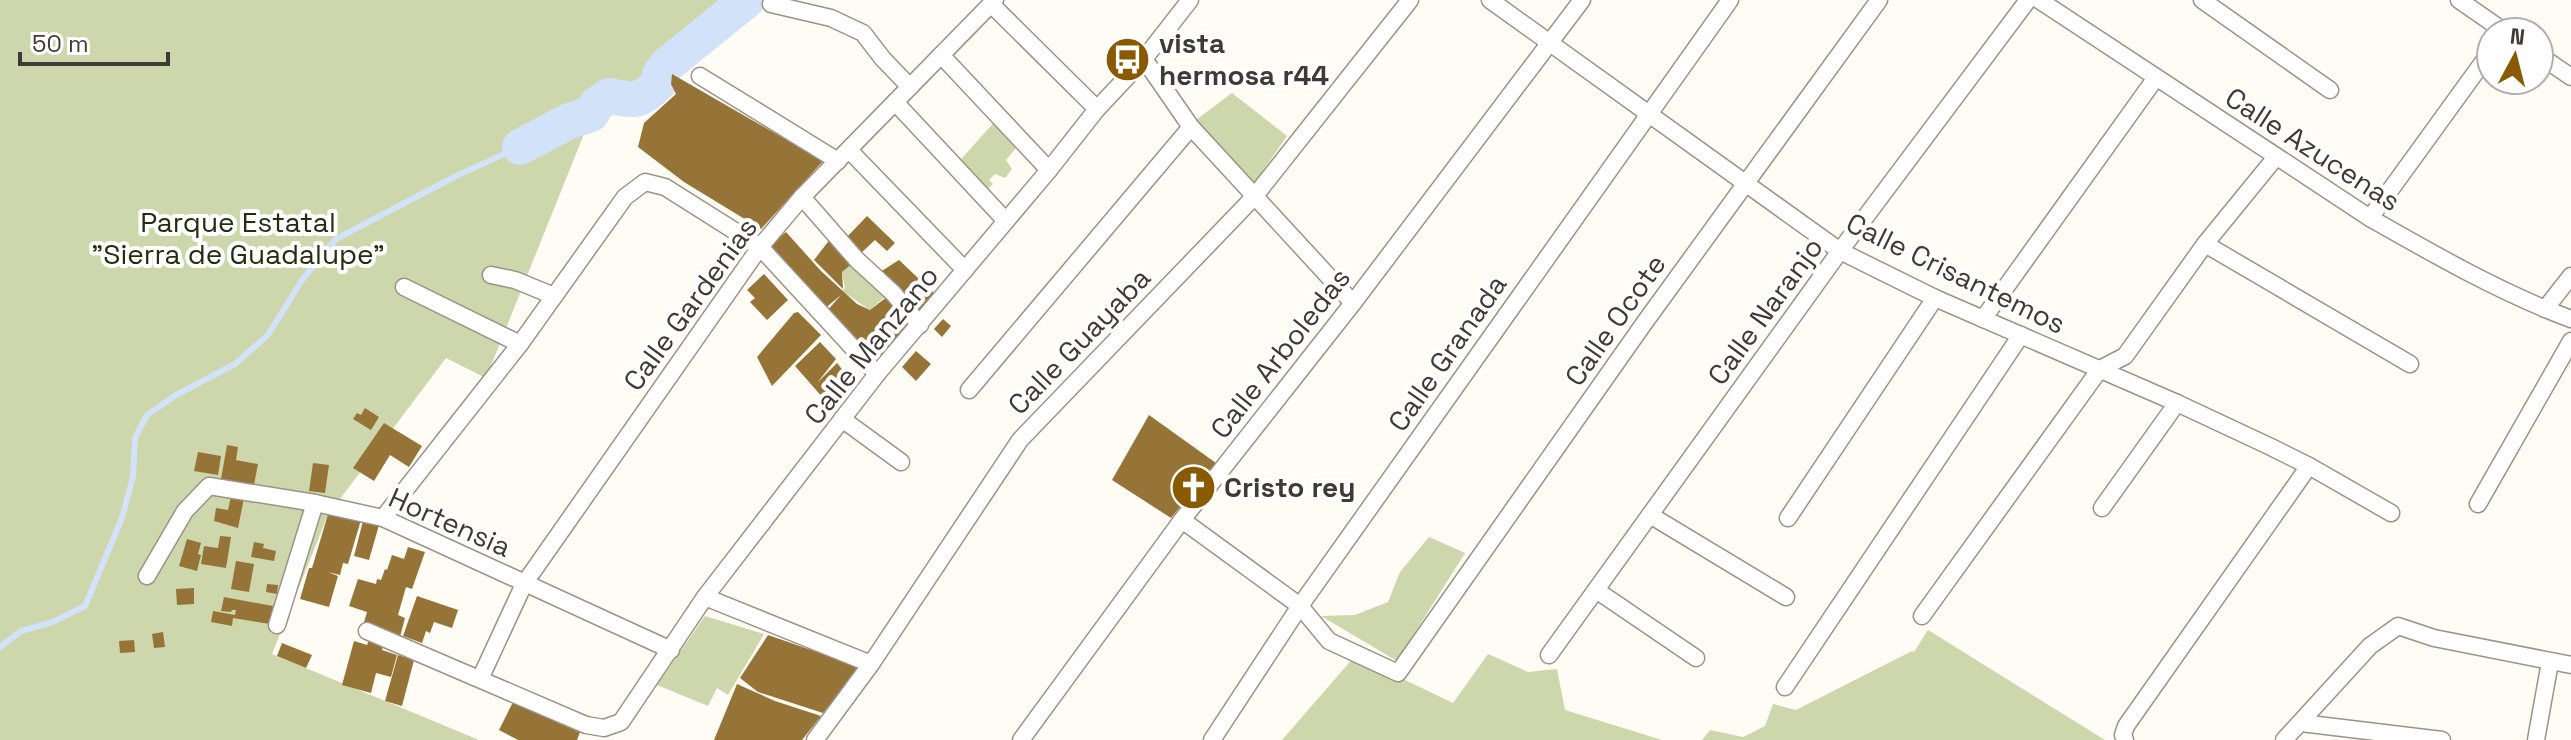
<svg xmlns="http://www.w3.org/2000/svg" width="2571" height="740" font-family="'Space Grotesk',sans-serif">
<style>
.green{fill:#cdd7ab}
.lines{fill:none;stroke-linecap:round;stroke-linejoin:round}
.stream{stroke:#d2e2f9;stroke-width:6}
.river{stroke:#d2e2f9;stroke-width:36}
.building{fill:#967438}
.street-casing{stroke:#9b9386;stroke-width:19}
.street{stroke:#fff;stroke-width:16}
.labels{text-anchor:middle;stroke-width:8;stroke-linejoin:round;paint-order:stroke}
.poi-label{font-size:28px;font-weight:bold;fill:#3e3a35;stroke:#fff;text-anchor:start}
.street-label{font-size:28px;fill:#3e3a35;stroke:#fff}
.park-label{font-size:28px;fill:#272c0f;stroke:#fff}
</style>
<rect width="100%" height="100%" fill="#fffbf5"/>
<g class="green">
<polygon points="0,0 726,0 586,129 486,378 446,358 328,515 272,654 479,740 0,740"/>
<polygon points="1232,93 1287,136 1252,186 1192,123"/>
<polygon points="997,119 1020,143 1006,160 1012,169 1005,178 995,174 989,180 993,184 988,189 955,166"/>
<polygon points="852,264 889,293 870,310 842,291 845,288 842,272"/>
<polygon points="1429,537 1465,553 1397,661 1321,616 1355,615 1388,602 1400,572"/>
<polygon points="705,616 764,634 728,695 717,688 708,706 657,685"/>
<polygon points="1928,630 2105,740 1702,740 1710,730 1743,737 1765,726 1773,704 1796,710 1912,651 1914,652"/>
<polygon points="1488,654 1528,672 1557,669 1565,710 1662,740 1282,740 1355,656 1453,703"/>
</g>
<g class="lines">
<polyline class="stream" points="0,647 21,631 53,622 85,606 122,518 133,477 135,438 147,415 176,395 235,364 268,335 302,280 336,239 456,176 520,147"/>
<path class="river" d="M520,147L569,121L591,114L597,104L609,96C636,101 639,102 659,83L660,74L668,64L747,0"/>
</g>
<g class="building">
<polygon points="672,74 823,161 761,229 684,182 638,147 644,123 676,94 671,84"/>
<polygon points="867,216 895,243 887,251 875,240 861,253 846,238"/>
<polygon points="786,232 821,271 857,304 870,310 892,293 917,326 877,367 826,312 841,295 823,310 769,247"/>
<polygon points="831,238 853,263 842,272 843,289 814,260"/>
<polygon points="899,260 938,297 920,319 877,274"/>
<polygon points="764,274 788,300 767,320 750,302 755,298 747,290"/>
<polygon points="798,312 821,335 772,386 757,357 794,313"/>
<polygon points="943,319 951,326 942,337 934,329"/>
<polygon points="820,342 836,359 817,383 837,363 853,383 831,407 795,366"/>
<polygon points="916,351 931,364 916,381 902,367"/>
<polygon points="365,408 379,417 371,430 353,419 357,413 361,415"/>
<polygon points="1149,415 1216,463 1171,518 1112,480"/>
<polygon points="384,423 422,446 409,467 390,455 374,481 353,468"/>
<polygon points="227,445 238,447 236,460 258,464 254,485 221,479"/>
<polygon points="198,452 221,456 218,475 194,471"/>
<polygon points="313,463 329,465 325,493 309,491"/>
<polygon points="231,496 244,498 238,528 214,521 216,508 228,510"/>
<polygon points="329,511 361,520 348,564 343,563 340,575 328,572 338,576 329,607 300,599 309,568 312,568"/>
<polygon points="363,521 379,525 369,560 354,556"/>
<polygon points="220,536 231,537 226,568 201,564 204,546 218,548"/>
<polygon points="187,539 201,543 198,554 201,555 197,571 179,566"/>
<polygon points="254,542 264,544 263,548 276,551 274,561 251,557"/>
<polygon points="408,547 425,552 412,589 406,587 398,615 405,618 400,637 363,626 367,612 349,606 358,579 376,584 377,579 381,580 385,569 387,570 392,555 404,559"/>
<polygon points="236,561 254,564 249,592 231,589"/>
<polygon points="267,584 278,585 277,594 266,592"/>
<polygon points="194,588 194,604 177,605 176,589"/>
<polygon points="417,596 458,610 452,628 434,622 430,633 426,631 422,643 403,636"/>
<polygon points="224,597 273,606 270,624 233,618 232,626 211,622 213,611 235,615 236,610 232,610 231,612 221,611"/>
<polygon points="163,632 165,647 154,648 152,634"/>
<polygon points="768,635 860,667 823,713 758,692 740,678"/>
<polygon points="134,640 135,652 120,653 119,641"/>
<polygon points="369,640 384,644 382,650 397,655 391,677 376,673 371,693 342,685 354,641 367,645"/>
<polygon points="282,643 312,655 306,668 277,656"/>
<polygon points="398,655 414,660 402,706 385,701"/>
<polygon points="737,684 775,701 821,716 802,740 714,740"/>
<polygon points="513,702 580,732 577,740 518,740 499,730"/>
</g>
<g class="lines">
<defs>
<g id="street">
<polyline points="1490,0 1840,251 1935,298 2177,403 2271,447 2309,466 2391,513"/>
<path d="M2039,0L2370,218C2435,255 2501,293 2571,319"/>
<polyline points="2202,0 2330,90"/>
<polyline points="2459,0 2505,32"/>
<polyline points="771,4 831,18 863,33 883,59 910,87"/>
<polyline points="991,4 1097,109"/>
<polyline points="941,55 1049,170"/>
<polyline points="2539,55 2571,77"/>
<polyline points="1144,59 1191,127 1353,303"/>
<polyline points="700,76 838,161"/>
<polyline points="895,102 1006,221"/>
<polyline points="849,150 965,270"/>
<polyline points="802,197 857,260 893,293 920,325"/>
<polyline points="2370,218 2491,51"/>
<polyline points="2205,244 2410,364"/>
<polyline points="491,275 515,280 554,296"/>
<polyline points="404,287 520,344"/>
<polyline points="2545,309 2571,276"/>
<polyline points="1983,319 2155,79"/>
<polyline points="969,390 1191,127"/>
<polyline points="842,419 901,462"/>
<polyline points="2478,504 2571,341"/>
<polyline points="2102,508 2177,403"/>
<polyline points="1650,515 1786,597"/>
<polyline points="383,518 520,344 625,197 645,182 665,187 760,247 877,374"/>
<polyline points="1788,518 1935,298"/>
<polyline points="1182,520 1300,606 1329,641 1398,673 1645,322 1879,0"/>
<polyline points="147,576 185,511 209,486 315,503 383,518 671,650"/>
<polyline points="1596,590 1696,658"/>
<polyline points="705,597 871,664"/>
<polyline points="1922,616 2100,369 2125,356 2205,244 2276,157"/>
<polyline points="277,625 315,503"/>
<polyline points="367,631 586,725 604,728 621,722 705,597 877,374 1049,170 1097,109 1144,59 1190,0"/>
<polyline points="1549,655 1840,251 2028,0"/>
<polyline points="480,679 524,584 760,247 802,197 995,0"/>
<polyline points="1785,687 2021,335"/>
<polyline points="2301,723 2442,740"/>
<polyline points="815,740 871,664 1020,440 1254,197 1410,0"/>
<polyline points="1021,740 1182,520 1353,303 1582,0"/>
<polyline points="1212,740 1300,606 1730,0"/>
<polyline points="2125,740 2123,735 2126,726 2309,466"/>
<polyline points="2284,740 2370,646 2398,626 2434,638 2571,665"/>
<polyline points="2536,740 2550,662"/>
</g>
</defs>
<use href="#street" class="street-casing"/>
<use href="#street" class="street"/>
</g>
<defs>
<symbol id="bus-disc" viewBox="-11 -11 22 22"><circle r="9.5" fill="#895a00" stroke="#fff"/><path d="M-5-6H5V4H4V6H2V4H-2V6H-4V4H-5ZM-3.5-4V0h7V-4ZM-3.5 1.2v1.5H-2V1.2ZM2 1.2v1.5H3.5V1.2Z" fill="#fff"/></symbol>
<symbol id="church-disc" viewBox="-11 -11 22 22"><circle r="9.5" fill="#895a00" stroke="#fff"/><path d="M-1.2-6h2.4v3.5h3.3v2.4h-3.3V6h-2.4V-.1h-3.3v-2.4h3.3Z" fill="#fff"/></symbol>
</defs>
<g fill-rule="evenodd">
<use href="#bus-disc" x="1102" y="34" width="51" height="51"/>
<use href="#church-disc" x="1168" y="462" width="51" height="51"/>
</g>
<g class="labels">
<g class="poi-label">
<text x="1159" y="53">vista<tspan x="1159" dy="32">hermosa r44</tspan></text>
<text x="1224" y="497">Cristo rey</text>
</g>
<g class="street-label">
<text transform="translate(2313 149) rotate(33)" y="10">Calle Azucenas</text>
<text transform="translate(1956 273) rotate(26)" y="10">Calle Crisantemos</text>
<text transform="translate(690 304) rotate(-54)" y="10">Calle Gardenias</text>
<text transform="translate(1765 311) rotate(-54)" y="10">Calle Naranjo</text>
<text transform="translate(1615 320) rotate(-55)" y="10">Calle Ocote</text>
<text transform="translate(1079 341) rotate(-46)" y="10">Calle Guayaba</text>
<text transform="translate(871 345) rotate(-51)" y="10">Calle Manzano</text>
<text transform="translate(1280 353) rotate(-52)" y="10">Calle Arboledas</text>
<text transform="translate(1447 353) rotate(-55)" y="10">Calle Granada</text>
<text transform="translate(450 522) rotate(24)" y="10">Hortensia</text>
</g>
<g class="park-label">
<text x="238" y="232">Parque Estatal<tspan x="238" dy="32">"Sierra de Guadalupe"</tspan></text>
</g>
</g>
<g transform="translate(2515 56) rotate(7)"><circle r="38" fill="#ffffff" stroke="#b2b0ae" stroke-width="2"/>
<path d="M0-6L14 30L0 20L-14 30Z" fill="#895a00"/>
<text y="-12" font-size="22" font-weight="bold" text-anchor="middle" fill="#3e3a35">N</text>
</g>
<path d="M20 52v12h148v-12" fill="none" stroke="#3e3a35" stroke-width="4"/>
<text x="32" y="52" font-size="24" fill="#3e3a35" stroke="#ffffff" stroke-width="6" paint-order="stroke">50 m</text>
</svg>
